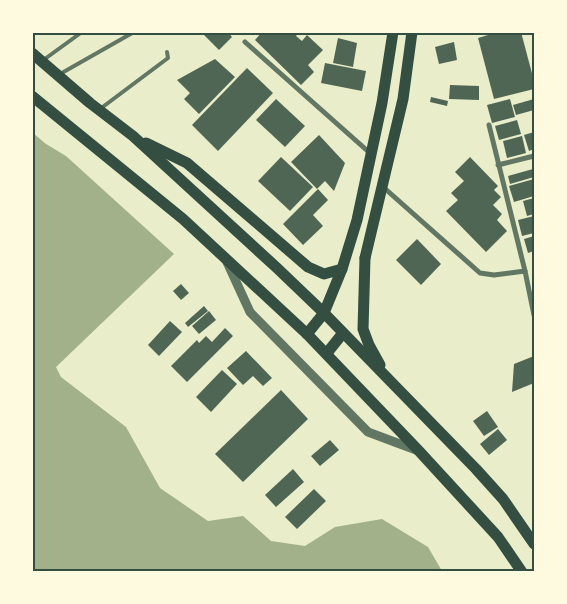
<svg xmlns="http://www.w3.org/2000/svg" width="567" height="604" font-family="Bitter,serif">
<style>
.water{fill:#a3b18a}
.building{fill:#4f6655}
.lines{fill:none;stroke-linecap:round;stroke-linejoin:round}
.service{stroke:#617663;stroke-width:4}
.minor{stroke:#617663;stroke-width:5}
.tertiary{stroke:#617663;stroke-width:9}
.primary{stroke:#344e41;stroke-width:11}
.trunk{stroke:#344e41;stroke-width:11}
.neatline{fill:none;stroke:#344e41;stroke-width:2}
</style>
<rect width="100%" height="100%" fill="#e9edc9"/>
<polygon class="water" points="33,133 46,144 66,156 174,254 56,367 61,377 126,427 160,488 208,521 243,516 271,541 305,546 335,527 382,519 428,547 442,571 33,571"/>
<g class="building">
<polygon points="201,32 228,32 232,37 219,50"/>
<polygon points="262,32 299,32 296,36 302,41 307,35 323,50 308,65 314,72 301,85 255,40"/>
<polygon points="498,32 521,32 534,81 534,89 494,99 478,38"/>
<polygon points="338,38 357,43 353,67 333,63"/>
<polygon points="454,42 457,60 439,64 435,47"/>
<polygon points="215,59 235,77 199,114 184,99 190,93 177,80"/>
<polygon points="325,63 366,71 362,91 321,83"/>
<polygon points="247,68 273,93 218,151 192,125"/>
<polygon points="450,85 479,86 479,100 449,99"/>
<polygon points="431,97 448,101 447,106 430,102"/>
<polygon points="276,99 305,126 285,147 256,120"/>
<polygon points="510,99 515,117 492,123 487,105"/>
<polygon points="534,99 534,110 516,115 513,105"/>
<polygon points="517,120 521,134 499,140 495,126"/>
<polygon points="534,132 534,149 529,151 524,135"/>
<polygon points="319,135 345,163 334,191 325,181 317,189 291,162"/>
<polygon points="522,136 526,153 507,158 503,141"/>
<polygon points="281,157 313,187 290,211 258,181"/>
<polygon points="470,157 498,186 494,190 501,197 493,205 502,214 497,220 507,231 486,252 446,211 458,200 451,193 464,181 455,172"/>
<polygon points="533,169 534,177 510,184 508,176"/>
<polygon points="534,179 534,196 514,202 509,186"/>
<polygon points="318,189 328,200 313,215 323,226 303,245 283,224"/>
<polygon points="534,198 534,214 527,216 523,201"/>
<polygon points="534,216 534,233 522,236 518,220"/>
<polygon points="534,236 534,251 528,253 524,239"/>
<polygon points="417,239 441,264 421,285 396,260"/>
<polygon points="181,284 189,293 181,300 173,291"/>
<polygon points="204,306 208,311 188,327 185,323"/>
<polygon points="209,311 216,320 199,334 192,326"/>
<polygon points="170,321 182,332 159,356 148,345"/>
<polygon points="225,328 233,336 187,382 171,366 197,340 199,343 206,336 212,342"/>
<polygon points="246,351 272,378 263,386 253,376 243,385 227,368"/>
<polygon points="534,356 534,383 512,392 514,364"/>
<polygon points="222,370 237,384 211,412 196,397"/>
<polygon points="281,390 308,419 243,482 215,454"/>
<polygon points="487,411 498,427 484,436 473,421"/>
<polygon points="498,429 507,440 489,455 480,444"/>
<polygon points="330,440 339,450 320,466 311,456"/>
<polygon points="293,469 304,482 276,507 265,495"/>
<polygon points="314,489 326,501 297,529 285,517"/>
</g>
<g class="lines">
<g class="service">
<polyline points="42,61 82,32"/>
<polyline points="60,74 134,32"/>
<polyline points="100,109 168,58 167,52"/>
</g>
<g class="minor">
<polyline points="245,42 371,154"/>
<polyline points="498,165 534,156"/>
<polyline points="382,186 480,273 494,275 525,271 489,125"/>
<polyline points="525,271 534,315"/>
</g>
<polyline class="tertiary" points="227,262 250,312 368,432 416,450"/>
<g class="primary">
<polyline points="365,258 403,99 412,32"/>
<polyline points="307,334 324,313 342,269 357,220 382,103 393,32"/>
<polyline points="327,353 343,333"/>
</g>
<g class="trunk">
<polyline points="32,53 90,103 133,136 277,268 324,313 476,469 503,499 534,544"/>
<polyline points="32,96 183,219 307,334 419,451 498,537 522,572"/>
<polyline points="146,143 187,163 308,267 324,274 342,269"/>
<polyline points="365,258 363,329 369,345 380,365"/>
</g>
</g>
<rect width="567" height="604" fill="none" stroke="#fefae0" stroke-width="68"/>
<rect x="34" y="34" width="499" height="536" class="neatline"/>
</svg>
